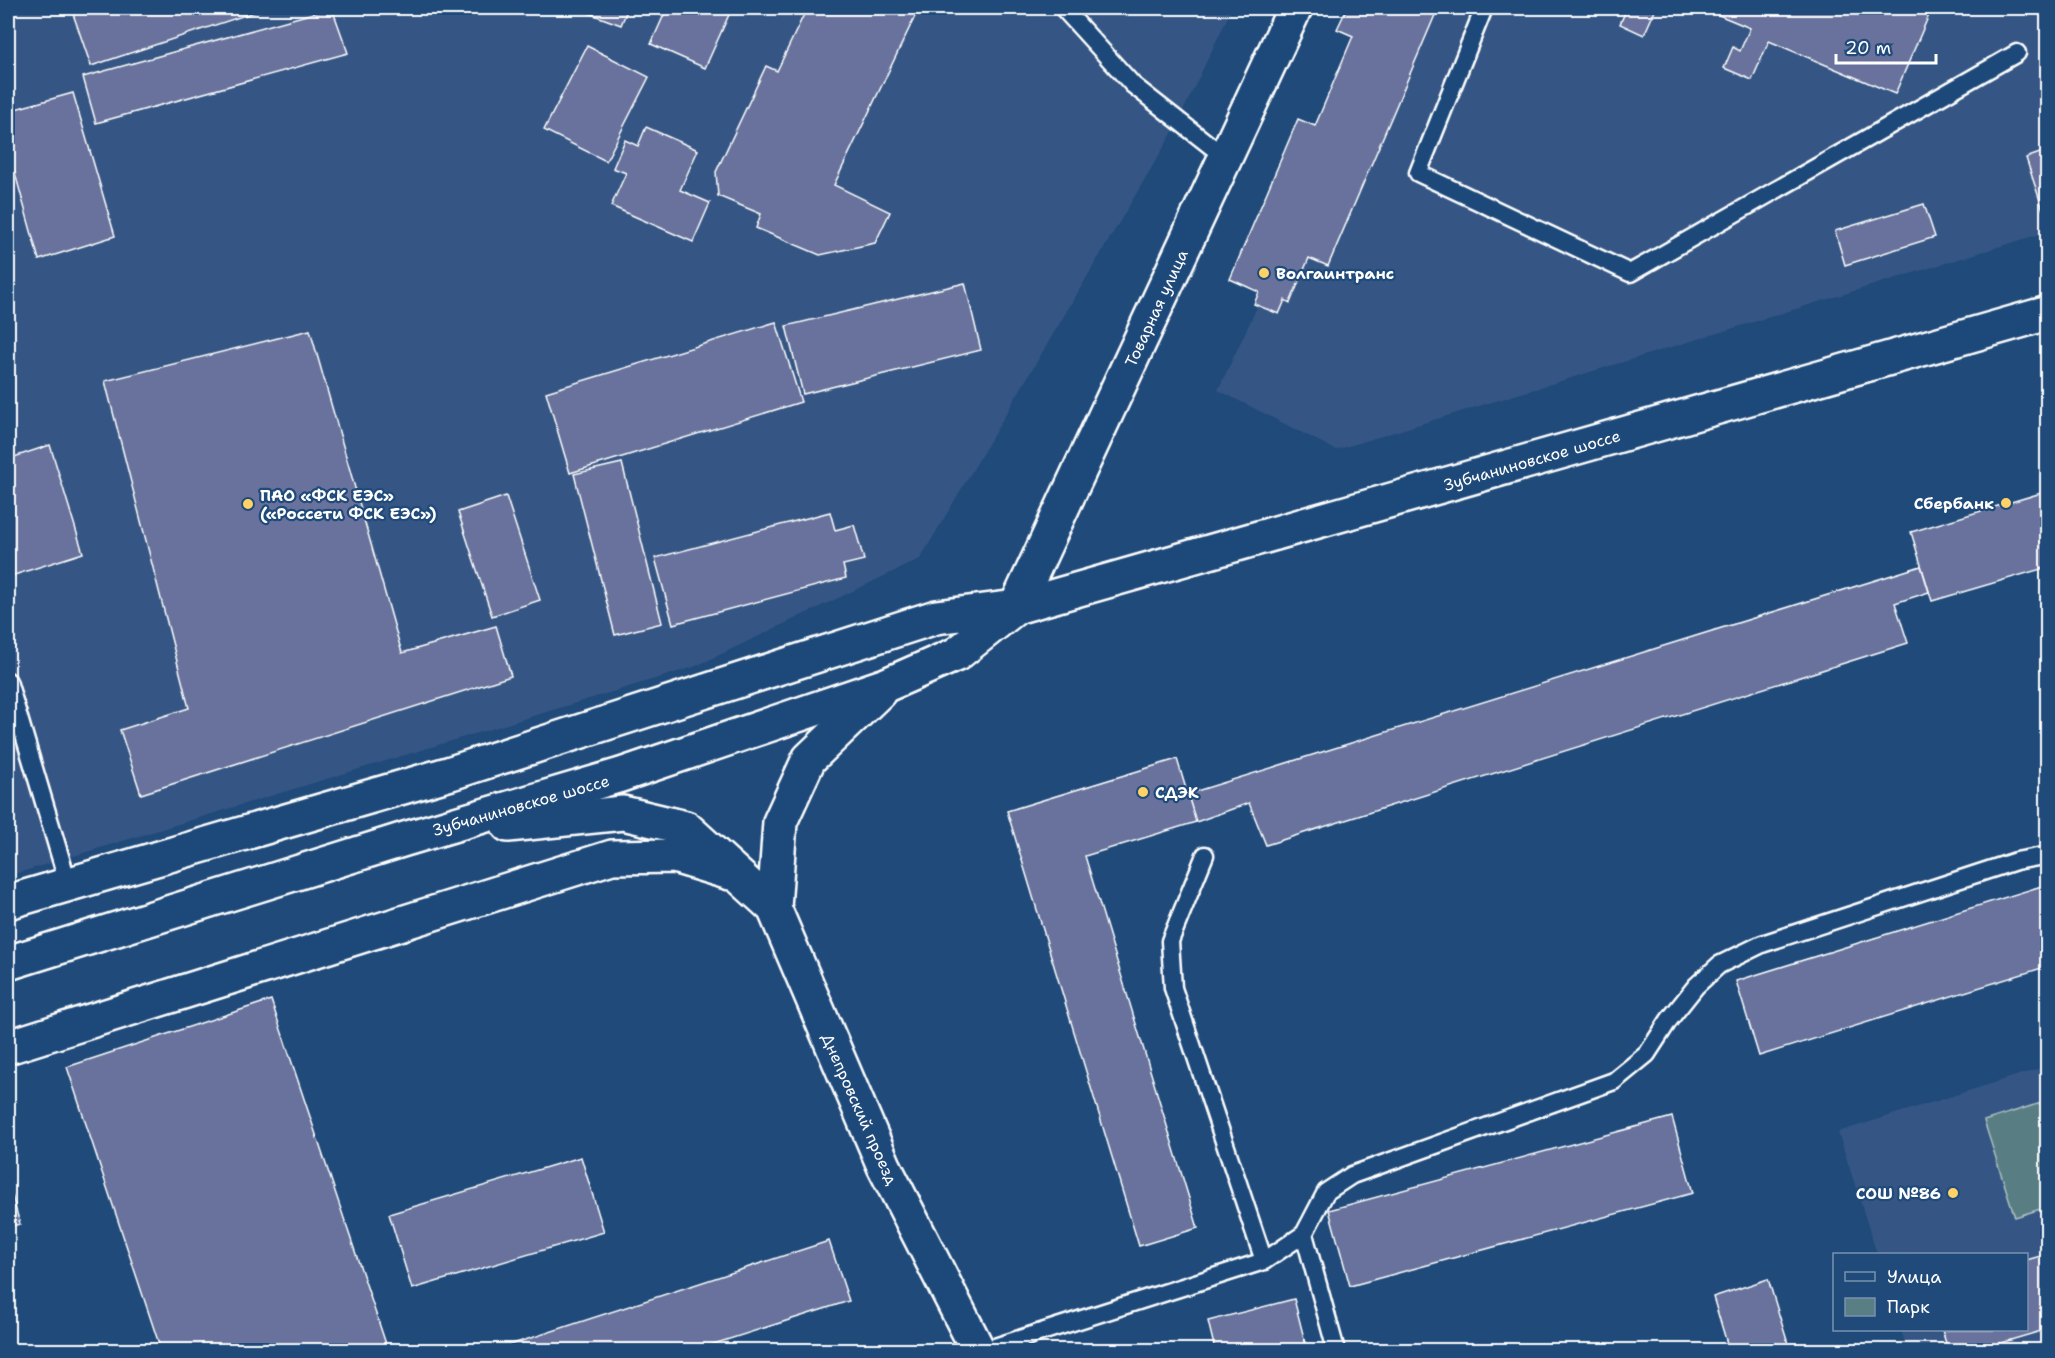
<svg xmlns="http://www.w3.org/2000/svg" width="2055" height="1358" font-family="'Shantell Sans',sans-serif">
<style>
.built{fill:#355684}
.green{fill:#597e83;stroke:#acbec1;stroke-width:1.5}
.building{fill:#67729c;stroke:#fff;stroke-width:1.5}
.lines{fill:none;stroke-linecap:round;stroke-linejoin:round}
.lane-casing{stroke:#fff;stroke-width:21}
.secondary-casing{stroke:#fff;stroke-width:38}
.primary-casing{stroke:#fff;stroke-width:38}
.lane{stroke:#1f4a7a;stroke-width:16}
.secondary{stroke:#1f4a7a;stroke-width:33}
.primary{stroke:#1f4a7a;stroke-width:33}
.poi-dot{fill:#ffd166;stroke:#1f4a7a;stroke-width:2}
.labels{text-anchor:middle;stroke-width:4.5;stroke-linejoin:round;paint-order:stroke}
.poi-label{font-size:16px;font-weight:bold;fill:#fff;stroke:#1f4a7a;text-anchor:start}
.street-label{font-size:16px;fill:#fff;stroke:#1f4a7a}
</style>
<rect width="100%" height="100%" fill="#1f4a7a"/>
<filter id="ink" filterUnits="userSpaceOnUse"><feTurbulence type="fractalNoise" baseFrequency=".0167" numOctaves="2"/><feDisplacementMap in="SourceGraphic" scale="12" xChannelSelector="R" yChannelSelector="G"/><feConvolveMatrix kernelMatrix="1 2 1 2 8 2 1 2 1" color-interpolation-filters="sRGB"/></filter>
<g filter="url(#ink)">
<g class="built">
<polygon points="8,8 1232,8 1174,130 920,559 694,667 8,876"/>
<polygon points="1398,8 2047,8 2047,232 1336,450 1218,390"/>
<polygon points="2047,1066 2047,1350 1907,1350 1901,1330 2026,1330 2026,1254 1877,1254 1838,1132"/>
</g>
<polygon class="green" points="2047,1101 2047,1207 2015,1217 1984,1121"/>
<g class="building">
<polygon points="71,8 267,8 91,66"/>
<polygon points="332,8 348,53 96,123 83,77"/>
<polygon points="575,8 628,8 621,25"/>
<polygon points="667,8 732,8 705,68 651,44"/>
<polygon points="807,8 919,8 834,185 890,212 875,243 820,255 756,228 761,214 718,196 716,172 766,66 777,71"/>
<polygon points="1347,8 1438,8 1328,266 1309,258 1290,303 1285,300 1279,314 1254,304 1259,292 1230,279 1298,119 1315,126 1353,36 1337,29"/>
<polygon points="1627,8 1656,8 1644,35 1620,24"/>
<polygon points="1702,8 1932,8 1895,94 1769,41 1752,80 1724,68 1733,47 1740,51 1750,28"/>
<polygon points="587,46 649,77 606,161 544,130"/>
<polygon points="73,93 115,236 39,260 8,148 8,111"/>
<polygon points="646,127 698,150 680,190 710,203 693,242 611,206 626,173 613,168 625,140 638,146"/>
<polygon points="2048,150 2048,209 2043,210 2026,158"/>
<polygon points="1924,204 1935,237 1845,265 1835,231"/>
<polygon points="965,283 981,350 803,394 786,326"/>
<polygon points="776,322 801,402 570,473 546,392"/>
<polygon points="310,330 402,653 496,626 511,676 141,794 120,730 189,708 105,381"/>
<polygon points="50,445 83,553 8,577 8,459"/>
<polygon points="622,463 662,623 615,635 574,474"/>
<polygon points="2048,491 2048,567 1932,601 1911,532"/>
<polygon points="506,496 540,600 492,616 458,512"/>
<polygon points="830,512 835,530 854,525 864,560 843,565 846,578 673,624 655,558"/>
<polygon points="1921,566 1929,592 1895,603 1908,643 1266,845 1249,803 1196,822 1187,794"/>
<polygon points="1177,759 1196,822 1085,856 1198,1228 1139,1246 1007,811"/>
<polygon points="2048,884 2048,966 1759,1056 1736,981"/>
<polygon points="271,1000 388,1350 161,1350 67,1067"/>
<polygon points="1672,1117 1693,1193 1350,1286 1329,1210"/>
<polygon points="581,1157 604,1232 412,1289 389,1214"/>
<polygon points="8,1181 20,1224 8,1227"/>
<polygon points="829,1241 849,1301 695,1350 494,1350"/>
<polygon points="2048,1254 2048,1329 1977,1350 1948,1350 1942,1330 2026,1330 2026,1260"/>
<polygon points="1768,1279 1790,1350 1729,1350 1713,1297"/>
<polygon points="1294,1299 1307,1350 1215,1350 1208,1321"/>
</g>
<g class="lines">
<defs>
<g id="lane">
<polyline points="1063,8 1133,85 1226,158"/>
<polyline points="1484,8 1418,173 1630,273 2017,53"/>
<polyline points="8,681 68,883"/>
<polyline points="1205,855 1170,941 1173,988 1264,1261"/>
<polyline points="1304,1234 1336,1350"/>
<polyline points="985,1350 1264,1261 1304,1234 1326,1192 1352,1175 1614,1081 1647,1054 1669,1020 1696,986 1719,965 1762,944 2016,861 2048,855"/>
</g>
<polyline id="secondary" points="1016,607 1295,8"/>
<g id="primary">
<polyline points="508,825 623,813 686,828 774,908 884,1166 978,1350"/>
<polyline points="8,902 451,773 936,617 1016,607 2048,313"/>
<polyline points="774,908 780,822 809,759 879,692"/>
<polyline points="8,963 405,839 621,775 886,685 957,654 1016,607"/>
<polyline points="8,1047 612,857 674,856 730,873"/>
</g>
</defs>
<use href="#lane" class="lane-casing"/>
<use href="#secondary" class="secondary-casing"/>
<use href="#primary" class="primary-casing"/>
<use href="#lane" class="lane"/>
<use href="#secondary" class="secondary"/>
<use href="#primary" class="primary"/>
</g>
</g>
<g class="poi-dot">
<circle cx="1264" cy="273" r="6"/>
<circle cx="2006" cy="503" r="6"/>
<circle cx="248" cy="504" r="6"/>
<circle cx="1143" cy="792" r="6"/>
<circle cx="1953" cy="1193" r="6"/>
</g>
<g class="labels">
<g class="poi-label">
<text x="1276" y="279">Волгаинтранс</text>
<text x="260" y="501">ПАО «ФСК ЕЭС»<tspan x="260" dy="18">(«Россети ФСК ЕЭС»)</tspan></text>
<text x="1994" y="509" text-anchor="end">Сбербанк</text>
<text x="1155" y="798">СДЭК</text>
<text x="1941" y="1199" text-anchor="end">СОШ №86</text>
</g>
<g class="street-label">
<text transform="translate(1156 308) rotate(-65)" y="6">Товарная улица</text>
<text transform="translate(1532 460) rotate(-16)" y="6">Зубчаниновское шоссе</text>
<text transform="translate(521 805) rotate(-16)" y="6">Зубчаниновское шоссе</text>
<text transform="translate(860 1109) rotate(66)" y="6">Днепровский проезд</text>
</g>
</g>
<rect width="2055" height="1358" fill="none" stroke="#1f4a7a" stroke-width="30"/>
<rect x="15" y="15" width="2025" height="1328" fill="none" stroke="#fff" stroke-width="2" filter="url(#ink)"/>
<rect x="1833" y="1253" width="195" height="78" fill="#1f4a7a" stroke="#7992af" stroke-width="1.5"/>
<rect x="1845" y="1272" width="30" height="9" fill="#1f4a7a" stroke="#7992af" stroke-width="1.5"/>
<text x="1887" y="1283" font-size="18" fill="#ffffff">Улица</text>
<rect x="1845" y="1298" width="30" height="18" fill="#597e83" stroke="#7992af" stroke-width="1.5"/>
<text x="1887" y="1313" font-size="18" fill="#ffffff">Парк</text>
<path d="M1836 54v9h100v-9" fill="none" stroke="#ffffff" stroke-width="3"/>
<text x="1845" y="54" font-size="18" fill="#ffffff" stroke="#1f4a7a" stroke-width="4.5" paint-order="stroke">20 m</text>
</svg>
